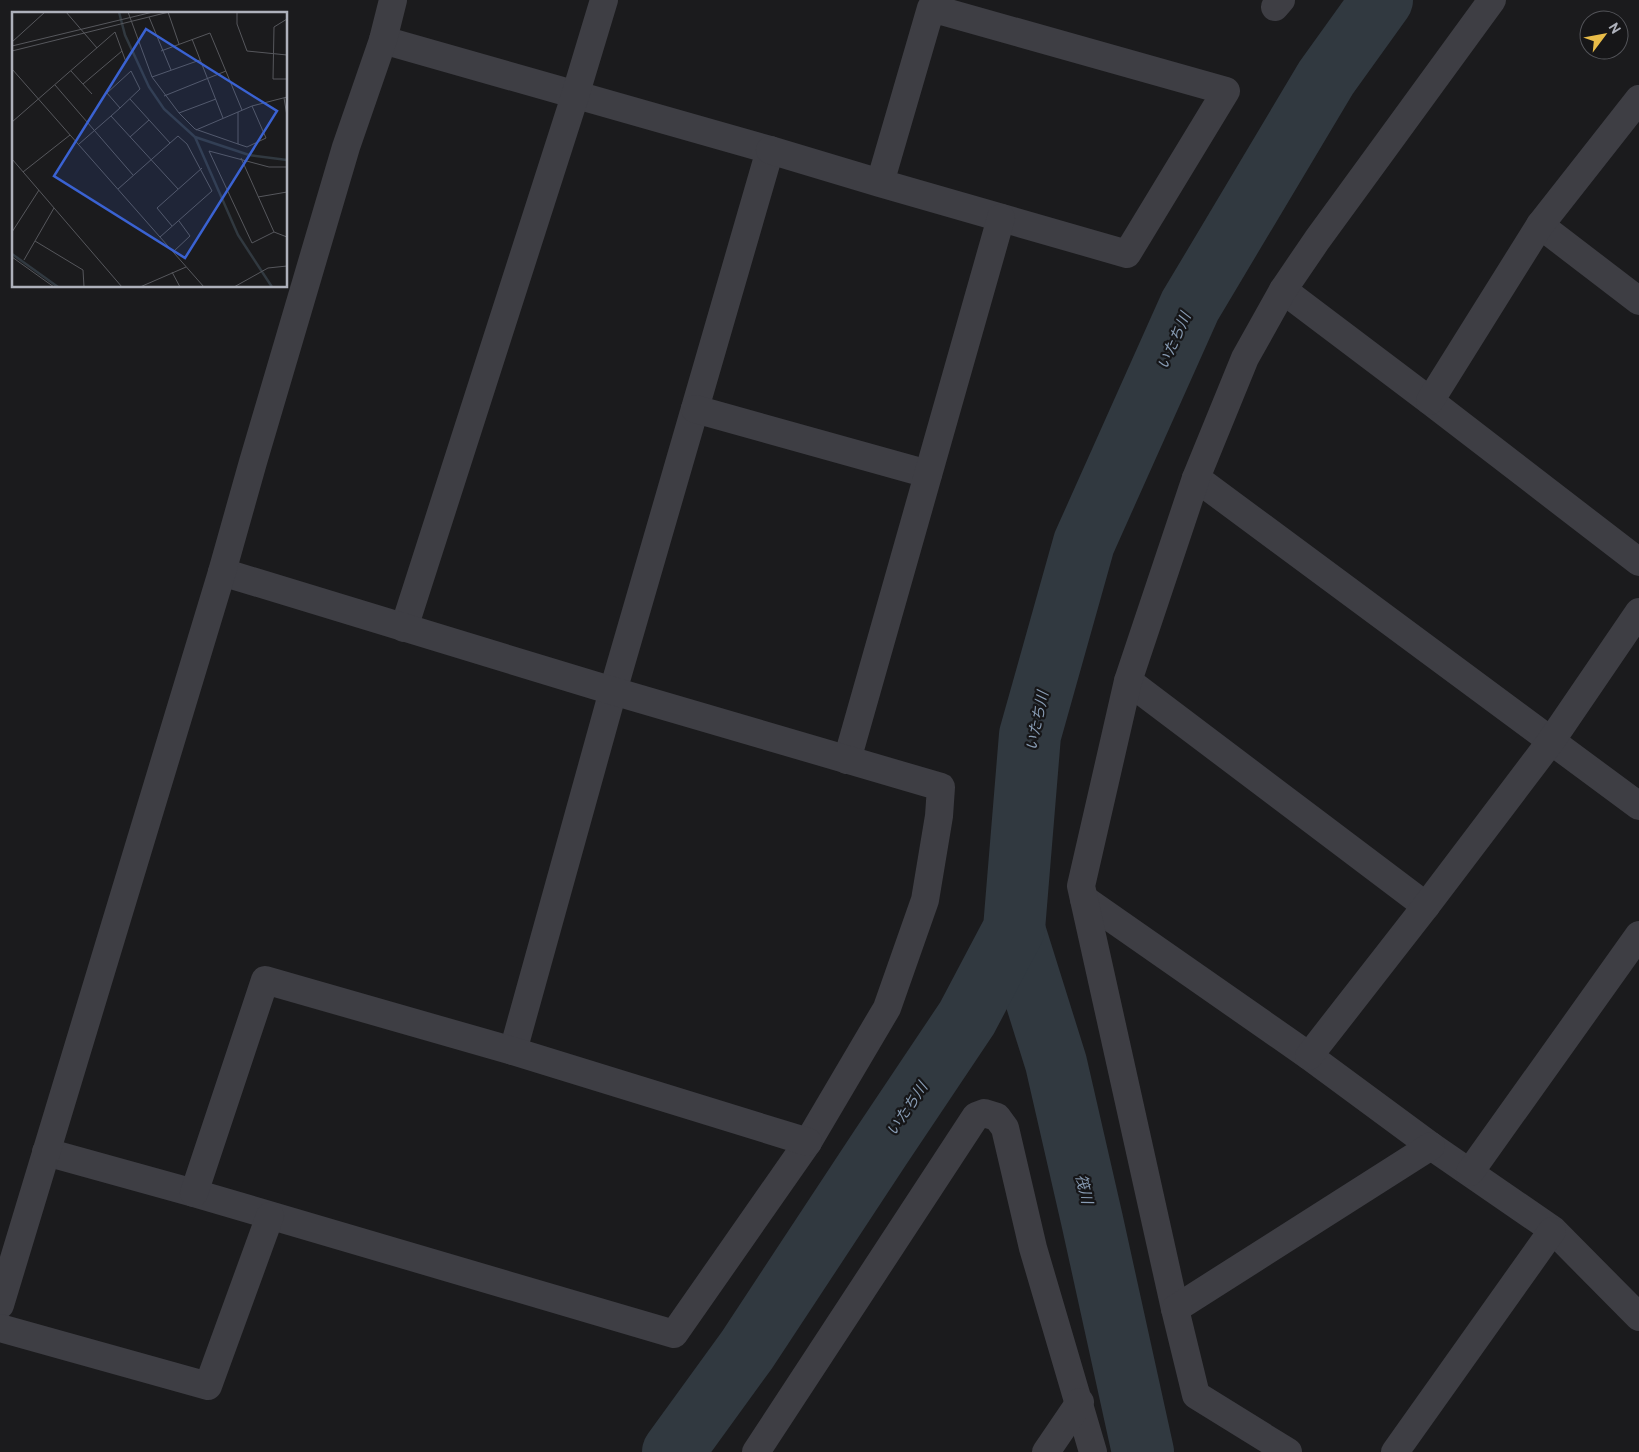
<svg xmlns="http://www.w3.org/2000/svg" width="1639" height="1452" font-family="Overpass,'Noto Sans JP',sans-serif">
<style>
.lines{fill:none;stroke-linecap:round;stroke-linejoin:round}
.river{stroke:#313940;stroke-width:62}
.minor{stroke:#3e3e44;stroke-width:28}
.labels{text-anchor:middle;stroke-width:4.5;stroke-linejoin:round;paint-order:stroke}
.water-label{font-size:15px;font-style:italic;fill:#889cb4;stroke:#161618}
.inset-river{fill:none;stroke:#313940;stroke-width:2.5}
.inset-road{fill:none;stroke:#56575c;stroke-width:1}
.view{fill:#3a62d2;fill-opacity:0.15;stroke:#3a62d2;stroke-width:2.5}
.inset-edge{fill:none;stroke:#aeb1bb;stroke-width:2.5}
</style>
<rect width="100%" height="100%" fill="#1b1b1d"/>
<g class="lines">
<g class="river">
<polyline points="1014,929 1056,1063 1092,1220 1143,1452"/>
<polyline points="673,1452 747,1350 880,1148 967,1018 1014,929 1030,735 1084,543 1190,306 1326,78 1382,0"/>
</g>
<g class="minor">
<polyline points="1275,7 1281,0"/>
<polyline points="383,40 770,150 613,691 513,1051"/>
<polyline points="770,150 880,183 1127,254 1226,91 931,8 880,183"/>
<polyline points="1540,225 1639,301"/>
<polyline points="1283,290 1430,401 1639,562"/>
<polyline points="1430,401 1540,225 1639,99"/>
<polyline points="695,409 928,474"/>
<polyline points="1196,478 1639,806"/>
<polyline points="404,628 575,96 604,0"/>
<polyline points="1128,681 1426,906"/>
<polyline points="847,760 1001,218"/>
<polyline points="1084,899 1309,1056 1431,1146 1553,1230 1639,1317"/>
<polyline points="1309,1056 1426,906 1551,741 1639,612"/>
<polyline points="46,1152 194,1193 674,1334 808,1142 887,1008 925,900 939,816 941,787 613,691 222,572"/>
<polyline points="1470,1172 1639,935"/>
<polyline points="194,1193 265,980 513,1051 808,1142"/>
<polyline points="0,1305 222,572 253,462 346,147 383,40 393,0"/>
<polyline points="1175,1309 1081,886 1128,681 1196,478 1245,358 1283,290 1317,240 1492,0"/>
<polyline points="0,1328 208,1386 270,1216"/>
<polyline points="756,1452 976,1116 984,1113 997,1117 1005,1128 1033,1248 1093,1452"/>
<polyline points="1046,1452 1080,1402"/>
<polyline points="1288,1452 1196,1395 1175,1309 1431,1146"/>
<polyline points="1395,1452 1552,1231"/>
</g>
</g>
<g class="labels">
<g class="water-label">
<text transform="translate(1174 341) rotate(-66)" y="5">いたち川</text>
<text transform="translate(1037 721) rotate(-78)" y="5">いたち川</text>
<text transform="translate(907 1109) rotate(-56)" y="5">いたち川</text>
<text transform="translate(1084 1189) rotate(77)" y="5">筏川</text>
</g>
</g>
<g transform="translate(12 12)">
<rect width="275" height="275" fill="#1b1b1d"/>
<path class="inset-river" d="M107,0L113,23L137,75L152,97L183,125L226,223L260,275M183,125L237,143L275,148M0,242L46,275"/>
<path class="inset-road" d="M54,0L85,36M116,0L140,65L167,101L183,117L226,132M156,0L167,32M225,0V12L235,39L275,43M137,5L159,58M275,7L262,15L261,67H275M180,27L211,106M0,30L33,0M0,34L141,0M0,39L157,0M149,39L198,21L230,98M0,57L192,275M59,59L80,82M140,65L188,48M71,72L110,39M43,73L121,163M152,84L214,59M272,86L275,104M118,87L158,131M226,100V132L235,135L254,126L240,94M167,101L204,87M99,104L108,96L128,77L119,59L95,81L108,96M0,110L103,20L114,50M184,118L240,94L275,85M118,125L137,108M67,132L99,104L166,177M229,146L262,220L275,225M0,147L110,275M11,160L58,123M106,177L166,124L175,132L200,179L148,225M246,185L275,180M160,214L145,196L190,156M0,220L27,178M262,220L240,231L197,139L257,155H275M23,229L71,258L72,275M161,240L178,224L167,209M0,245L42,275M12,248L42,196M160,260L168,275M128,275L174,255M222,275L256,256L275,254"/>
<path class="view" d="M134,17L265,99L173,246L42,164Z"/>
<rect width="275" height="275" class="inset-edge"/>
</g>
<g transform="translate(1604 35) rotate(58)"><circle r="24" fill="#161618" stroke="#535459"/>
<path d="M0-4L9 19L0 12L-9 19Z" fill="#e8bc48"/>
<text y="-8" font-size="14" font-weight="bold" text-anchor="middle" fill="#aeb1bb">N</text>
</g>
</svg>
